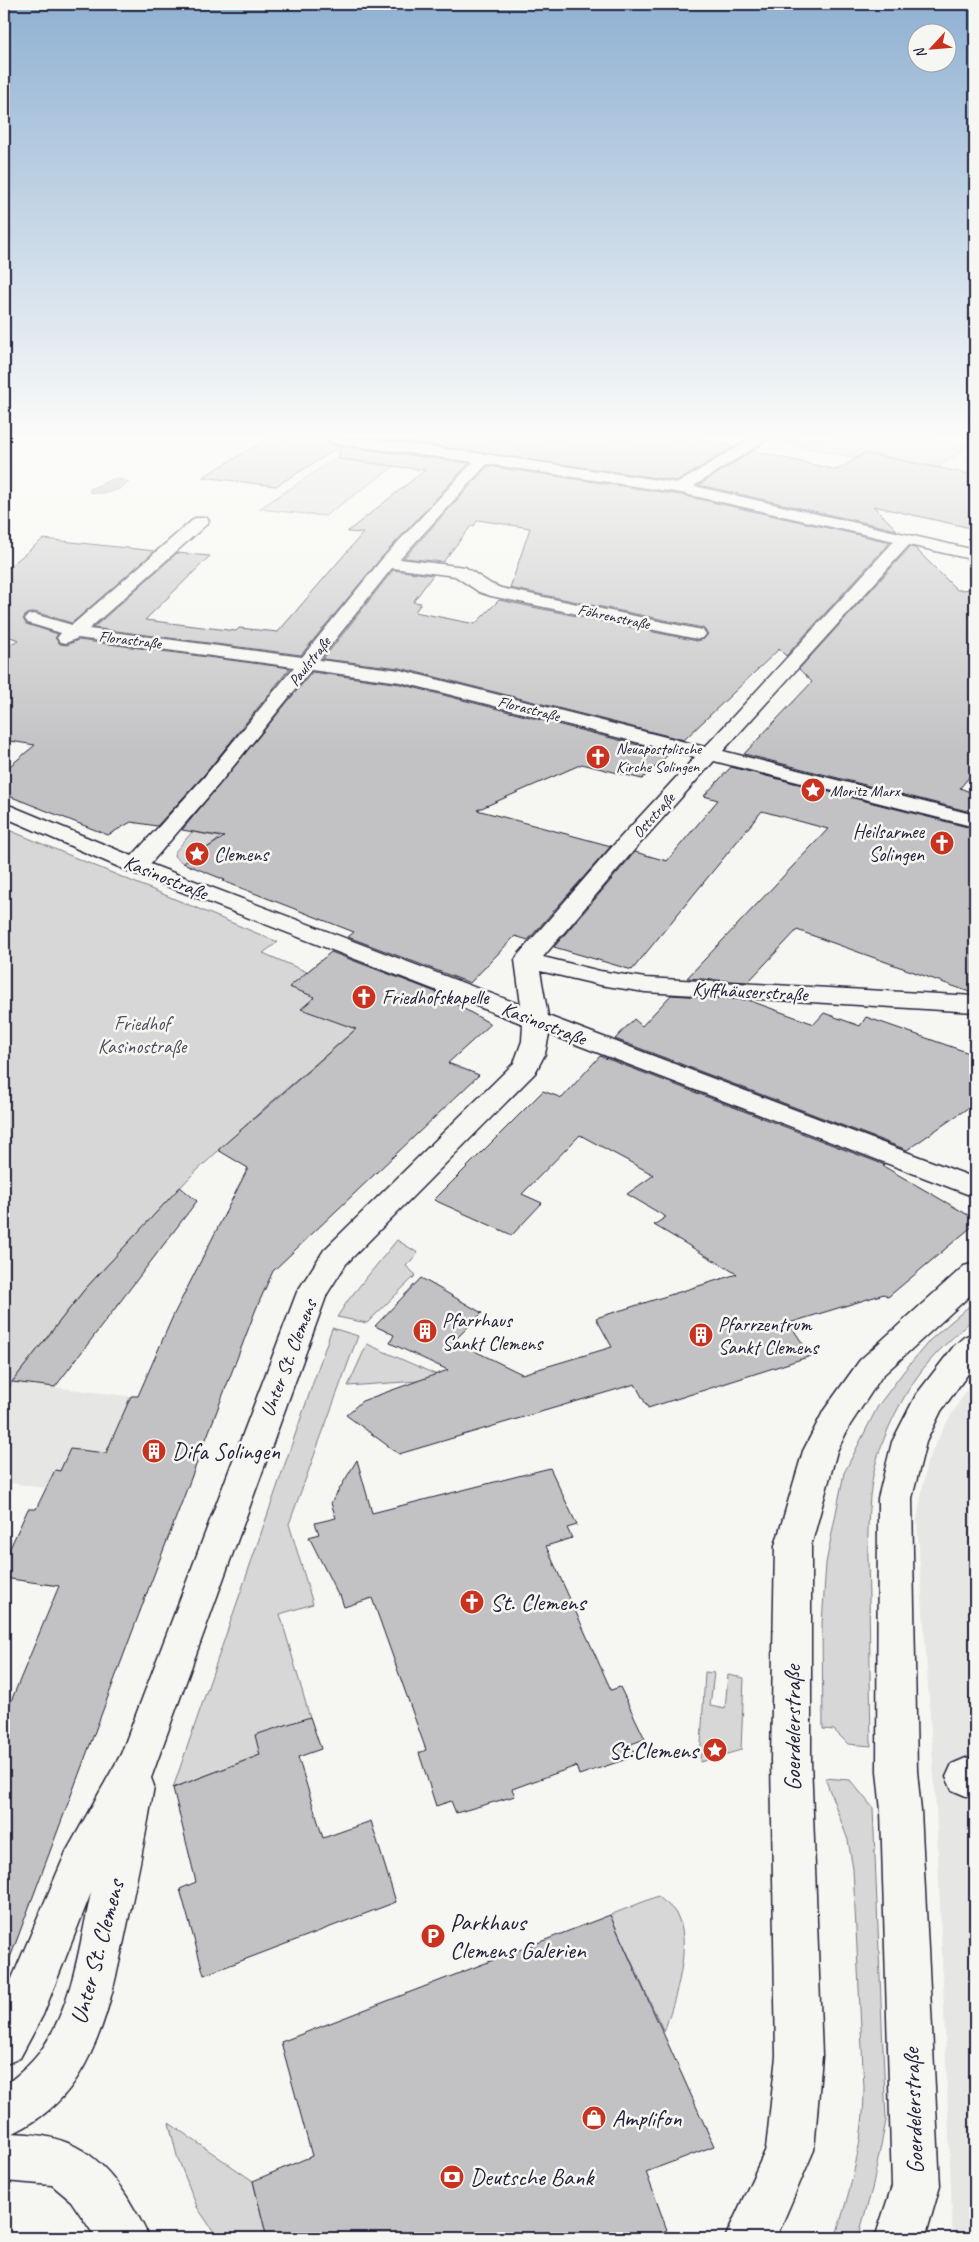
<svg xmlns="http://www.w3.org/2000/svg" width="979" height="2242" font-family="Caveat,sans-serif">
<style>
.built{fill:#e6e6e4}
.green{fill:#d7d7d7;stroke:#7c7c89}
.water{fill:#adadb3;stroke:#757583}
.building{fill:#c2c2c4;stroke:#22223b}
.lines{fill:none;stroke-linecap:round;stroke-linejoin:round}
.minor-casing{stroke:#22223b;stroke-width:3}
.major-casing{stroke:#22223b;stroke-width:3}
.minor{fill:#f6f6f2;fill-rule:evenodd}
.major{fill:#f6f6f2;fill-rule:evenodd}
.labels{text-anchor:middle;stroke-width:5;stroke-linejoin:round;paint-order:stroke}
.far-street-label{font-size:16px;fill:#22223b;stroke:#f6f6f2}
.far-poi-label{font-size:16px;fill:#22223b;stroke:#f6f6f2;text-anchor:start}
.poi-label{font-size:20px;fill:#22223b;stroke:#f6f6f2;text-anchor:start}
.street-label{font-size:20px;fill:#22223b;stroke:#f6f6f2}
.park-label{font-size:20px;fill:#4f4f62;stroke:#f6f6f2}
.near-poi-label{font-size:24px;fill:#22223b;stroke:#f6f6f2;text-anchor:start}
.near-street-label{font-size:24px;fill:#22223b;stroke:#f6f6f2}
</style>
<rect width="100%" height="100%" fill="#f6f6f2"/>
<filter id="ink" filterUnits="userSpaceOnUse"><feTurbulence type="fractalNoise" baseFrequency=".02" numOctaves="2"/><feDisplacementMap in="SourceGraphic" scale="10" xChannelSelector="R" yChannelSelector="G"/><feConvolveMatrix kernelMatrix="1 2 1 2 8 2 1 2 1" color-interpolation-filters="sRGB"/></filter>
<g filter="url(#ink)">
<g class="built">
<polygon points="975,1376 975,2238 953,2238 936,1807 917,1520 927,1462 944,1427"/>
<polygon points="12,1382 218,1407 180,1508 4,1482 4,1398"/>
</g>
<g class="green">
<polygon points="778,439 932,439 967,447 937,468 865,453 856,458 774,441"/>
<polygon points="350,449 407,457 325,516 259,509"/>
<polygon points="4,828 278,942 263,953 307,972 320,961 399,992 270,1103 190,1177 85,1289 12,1382 4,1398"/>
<polygon points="192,832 220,837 214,843 183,863 174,856 175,852"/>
<polygon points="397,1240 418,1253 406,1266 416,1275 367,1323 337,1317 349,1299"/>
<path d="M975,1301V1317C955,1336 933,1354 917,1377C897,1406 878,1445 872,1481C866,1519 868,1559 869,1598C870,1648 870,1697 871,1746L848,1744L834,1730L823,1729L822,1624L826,1563L844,1473L878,1406L904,1371L930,1340Z"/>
<polygon points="332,1328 358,1336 289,1524 313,1604 280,1614 310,1718 260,1755 173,1788"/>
<polygon points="367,1344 446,1379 348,1386"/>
<polygon points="705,1672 714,1673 710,1706 725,1709 728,1675 744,1678 741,1750 700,1762"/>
<path d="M825,1778L850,1780L873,1808L886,2121L872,2189L858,2238H835C851,2189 864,2140 864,2088L853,1869L848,1840Z"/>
<path d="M658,1896C663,1901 671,1906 675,1912C695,1941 674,2002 664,2032L610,1915Z"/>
<polygon points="169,2123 253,2181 267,2238 218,2238 197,2207 177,2156"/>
</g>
<path class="water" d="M112,479H120L129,482C120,492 102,495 89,492L90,489Z"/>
<g class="building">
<polygon points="267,439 325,439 334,445 469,463 381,558 301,655 93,628 177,553 210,556 145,620 236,631 239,628 278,632 363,533 347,532 425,470 339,459 340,447 276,486 203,477"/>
<polygon points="388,439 699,439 733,447 678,481"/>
<polygon points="753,451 837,470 865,453 975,475 975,529 873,506 897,530 699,485"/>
<polygon points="488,466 681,495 890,542 786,656 779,649 684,740 400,668 323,659 393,570 433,575 413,602 421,603 415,612 475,624 499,600 697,641 704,639 708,634 703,628 510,588 530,528 478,520 474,526 471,526 443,562 404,558"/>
<polygon points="43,539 155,551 72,623 35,612 26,614 23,619 26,624 58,634 55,638 60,644 67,645 78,640 290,668 204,775 157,826 131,822 108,835 4,794 4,771 35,745 4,740 4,647 19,640 4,635 4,571"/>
<polygon points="910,547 915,548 957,590 975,589 975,770 960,788 975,794 975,813 744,754 812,682 799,669"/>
<polygon points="312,672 400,684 670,753 642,779 582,764 477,810 611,846 528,940 515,936 470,983 348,937 354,932 223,881 225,880 183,863 224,837 182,830"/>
<polygon points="731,767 975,829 975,994 797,930 748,982 687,978 828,829 762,811 632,970 554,947 635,852 667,861 718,800 704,796"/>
<polygon points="331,952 454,999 452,1002 491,1024 448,1063 479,1075 273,1271 256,1309 145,1598 7,1966 4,1965 4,1718 59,1586 4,1578 4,1561 28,1509 36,1509 55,1470 60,1471 70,1449 106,1453 131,1396 138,1396 173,1316 248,1168 218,1150 356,1029 301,1009 315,997 289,987"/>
<polygon points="671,995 748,1000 814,1024 824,1013 860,1026 866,1017 975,1055 975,1103 907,1150 615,1039 634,1019 642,1026"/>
<polygon points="600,1056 885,1165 883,1166 975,1219 975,1224 888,1297 884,1294 789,1323 811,1356 648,1408 635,1384 399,1454 346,1415 362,1401 448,1370 390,1343 394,1335 375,1326 421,1278 482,1313 454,1341 522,1374 612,1347 596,1318 737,1274 654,1225 666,1217 627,1194 654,1175 580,1135 522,1194 542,1203 512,1235 434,1200 543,1091 562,1098"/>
<polygon points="180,1187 197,1201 55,1387 12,1382 85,1289"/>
<polygon points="357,1460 372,1513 550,1468 577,1525 567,1528 572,1538 546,1546 611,1690 620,1687 645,1739 631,1744 636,1756 579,1775 576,1766 512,1789 515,1796 456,1813 451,1801 436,1806 419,1753 426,1750 372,1598 344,1607 340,1595 338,1595 309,1537 319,1534 315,1523 336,1518 331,1503"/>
<polygon points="310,1717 321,1749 298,1757 323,1838 371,1821 396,1902 204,1975 180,1889 196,1882 173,1788 260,1755 255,1735"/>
<polygon points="610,1915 714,2146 646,2172 667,2230 648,2238 267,2238 253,2181 312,2156 281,2042"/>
</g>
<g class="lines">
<defs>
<g id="minor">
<path d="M327,439H370L484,454L678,483L750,439H768L694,486L975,550V560L909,545L723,751L975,815V827L714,761L635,849L543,957L600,971L645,978L975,996V1012L645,992L600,985L540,971L548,1016L975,1178V1197L549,1034L545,1054L535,1073L346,1264L327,1294L151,1778L154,1786C146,1835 136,1883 126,1931C115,1982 105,2035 77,2078C60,2105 32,2126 4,2137V2086C19,2074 34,2062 44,2046C73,2002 80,1943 91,1893L43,2015L20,2058L4,2065V1997L66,1852L121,1754L297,1292L324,1250L514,1063L522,1041L523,1024L128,871L4,817V803L132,856L205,776L294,667L78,638L66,643L60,642L57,638L61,633L28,623L25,619L28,615L34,614L72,625L195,518H207L209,521L207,524L89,629L302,657L382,559L473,462L334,443ZM487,464L681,493L894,541L705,747L400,670L319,660L392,568L455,576L479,592L491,596L697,639L703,638L706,634L703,630L697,629L501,588L491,584L465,567L400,559ZM311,670L400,682L695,757L619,839L518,955L515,960L521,1005L150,864L219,784Z"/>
<polygon points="966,1758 975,1758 975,1796 966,1796 952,1790 946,1777 952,1764"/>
</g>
<g id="major">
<polygon points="975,1263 975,1291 882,1376 850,1425 837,1451 811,1546 811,1760 822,2056 814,2150 776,2238 725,2238 766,2149 776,2056 771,1760 775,1546 803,1451 824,1410 860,1360 964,1266"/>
<polygon points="975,1333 975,1364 941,1411 926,1442 912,1498 917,1771 921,1811 940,2186 925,2238 875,2238 892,2186 881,1811 877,1771 878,1498 892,1442 916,1395 954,1346 964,1337"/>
<path d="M4,2133C62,2133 95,2147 127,2197C135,2211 143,2223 149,2238H96L71,2201L52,2185L4,2181Z"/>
</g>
</defs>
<use href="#minor" class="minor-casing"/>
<use href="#major" class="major-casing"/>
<use href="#minor" class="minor"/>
<use href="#major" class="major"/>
</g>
</g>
<linearGradient id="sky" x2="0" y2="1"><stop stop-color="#90b1d3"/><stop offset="0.58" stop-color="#fbfbf9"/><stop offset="1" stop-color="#fbfbf9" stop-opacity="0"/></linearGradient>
<rect width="979" height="753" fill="url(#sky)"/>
<defs>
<symbol id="church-disc" viewBox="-11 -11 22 22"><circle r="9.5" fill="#c8321e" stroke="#f6f6f2"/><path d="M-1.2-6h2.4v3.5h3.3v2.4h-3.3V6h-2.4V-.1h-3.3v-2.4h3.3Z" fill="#fff"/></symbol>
<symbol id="sight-disc" viewBox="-11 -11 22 22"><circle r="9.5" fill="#c8321e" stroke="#f6f6f2"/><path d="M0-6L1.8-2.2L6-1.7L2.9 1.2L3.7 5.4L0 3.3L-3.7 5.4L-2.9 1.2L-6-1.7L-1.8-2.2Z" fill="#fff"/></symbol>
<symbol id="building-disc" viewBox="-11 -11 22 22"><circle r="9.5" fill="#c8321e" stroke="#f6f6f2"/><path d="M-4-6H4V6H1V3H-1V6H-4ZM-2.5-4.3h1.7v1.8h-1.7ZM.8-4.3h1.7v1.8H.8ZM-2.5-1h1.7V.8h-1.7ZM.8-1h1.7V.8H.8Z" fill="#fff"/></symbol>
<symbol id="parking-disc" viewBox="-11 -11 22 22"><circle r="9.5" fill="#c8321e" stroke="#f6f6f2"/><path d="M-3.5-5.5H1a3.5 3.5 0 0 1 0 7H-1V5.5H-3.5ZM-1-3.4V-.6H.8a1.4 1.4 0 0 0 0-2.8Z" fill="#fff"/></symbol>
<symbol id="shop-disc" viewBox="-11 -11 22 22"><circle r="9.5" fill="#c8321e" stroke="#f6f6f2"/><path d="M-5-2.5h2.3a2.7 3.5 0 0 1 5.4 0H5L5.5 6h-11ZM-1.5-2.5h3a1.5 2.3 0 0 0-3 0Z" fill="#fff"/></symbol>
<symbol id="bank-disc" viewBox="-11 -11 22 22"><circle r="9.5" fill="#c8321e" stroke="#f6f6f2"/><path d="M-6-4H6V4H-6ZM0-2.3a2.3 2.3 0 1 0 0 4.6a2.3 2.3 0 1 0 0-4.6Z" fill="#fff"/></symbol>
</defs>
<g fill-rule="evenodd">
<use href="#church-disc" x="584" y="743" width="28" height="28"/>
<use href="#sight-disc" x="799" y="776" width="28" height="28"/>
<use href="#church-disc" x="928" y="829" width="28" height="28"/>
<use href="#sight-disc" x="183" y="840" width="28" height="28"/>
<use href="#church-disc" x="350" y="983" width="28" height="28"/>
<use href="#building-disc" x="411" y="1317" width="28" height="28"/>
<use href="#building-disc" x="687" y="1321" width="28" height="28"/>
<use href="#building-disc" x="140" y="1437" width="28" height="28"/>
<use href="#church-disc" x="458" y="1588" width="28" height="28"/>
<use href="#sight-disc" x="701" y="1736" width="28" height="28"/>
<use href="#parking-disc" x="419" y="1922" width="28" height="28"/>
<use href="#shop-disc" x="580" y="2104" width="28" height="28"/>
<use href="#bank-disc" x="438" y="2163" width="28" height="28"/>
</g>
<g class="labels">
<g class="far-street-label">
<text transform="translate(614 616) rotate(12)" y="6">Föhrenstraße</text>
<text transform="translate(130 639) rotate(7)" y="6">Florastraße</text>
<text transform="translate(309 661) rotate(-52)" y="6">Paulstraße</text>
<text transform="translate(529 708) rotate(14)" y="6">Florastraße</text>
<text transform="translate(653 815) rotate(-48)" y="6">Oststraße</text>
</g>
<g class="far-poi-label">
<text x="616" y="754">Neuapostolische<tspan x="616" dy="18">Kirche Solingen</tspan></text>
<text x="830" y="796">Moritz Marx</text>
</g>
<g class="poi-label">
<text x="924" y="838" text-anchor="end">Heilsarmee<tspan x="924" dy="23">Solingen</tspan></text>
<text x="214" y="861">Clemens</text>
<text x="382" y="1004">Friedhofskapelle</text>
<text x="442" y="1327">Pfarrhaus<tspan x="442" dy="23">Sankt Clemens</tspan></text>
<text x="718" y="1331">Pfarrzentrum<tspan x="718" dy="23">Sankt Clemens</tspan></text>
</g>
<g class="street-label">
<text transform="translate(166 877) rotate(22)" y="7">Kasinostraße</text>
<text transform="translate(750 991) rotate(3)" y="7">Kyffhäuserstraße</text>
<text transform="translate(544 1023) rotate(21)" y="7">Kasinostraße</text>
<text transform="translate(288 1358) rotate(-69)" y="7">Unter St. Clemens</text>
</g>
<g class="park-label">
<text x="142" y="1030">Friedhof<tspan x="142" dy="23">Kasinostraße</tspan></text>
</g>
<g class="near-poi-label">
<text x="172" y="1459">Difa Solingen</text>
<text x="490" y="1610">St. Clemens</text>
<text x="698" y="1758" text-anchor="end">St.Clemens</text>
<text x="450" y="1930">Parkhaus<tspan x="450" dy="28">Clemens Galerien</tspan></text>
<text x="612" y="2126">Amplifon</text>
<text x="470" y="2185">Deutsche Bank</text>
</g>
<g class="near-street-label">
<text transform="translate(792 1728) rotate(-90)" y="8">Goerdelerstraße</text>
<text transform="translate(97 1952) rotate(-75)" y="8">Unter St. Clemens</text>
<text transform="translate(913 2111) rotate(-92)" y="8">Goerdelerstraße</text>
</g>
</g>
<rect width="979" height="2242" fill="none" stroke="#f6f6f2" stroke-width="20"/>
<rect x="10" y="10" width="959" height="2222" fill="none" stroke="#22223b" stroke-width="2" filter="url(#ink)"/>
<g transform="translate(932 48) rotate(244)"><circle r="24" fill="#f6f6f2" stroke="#a1a1a9"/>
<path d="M0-4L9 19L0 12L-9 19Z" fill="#c8321e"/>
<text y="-8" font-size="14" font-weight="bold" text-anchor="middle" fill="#22223b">N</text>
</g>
</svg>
